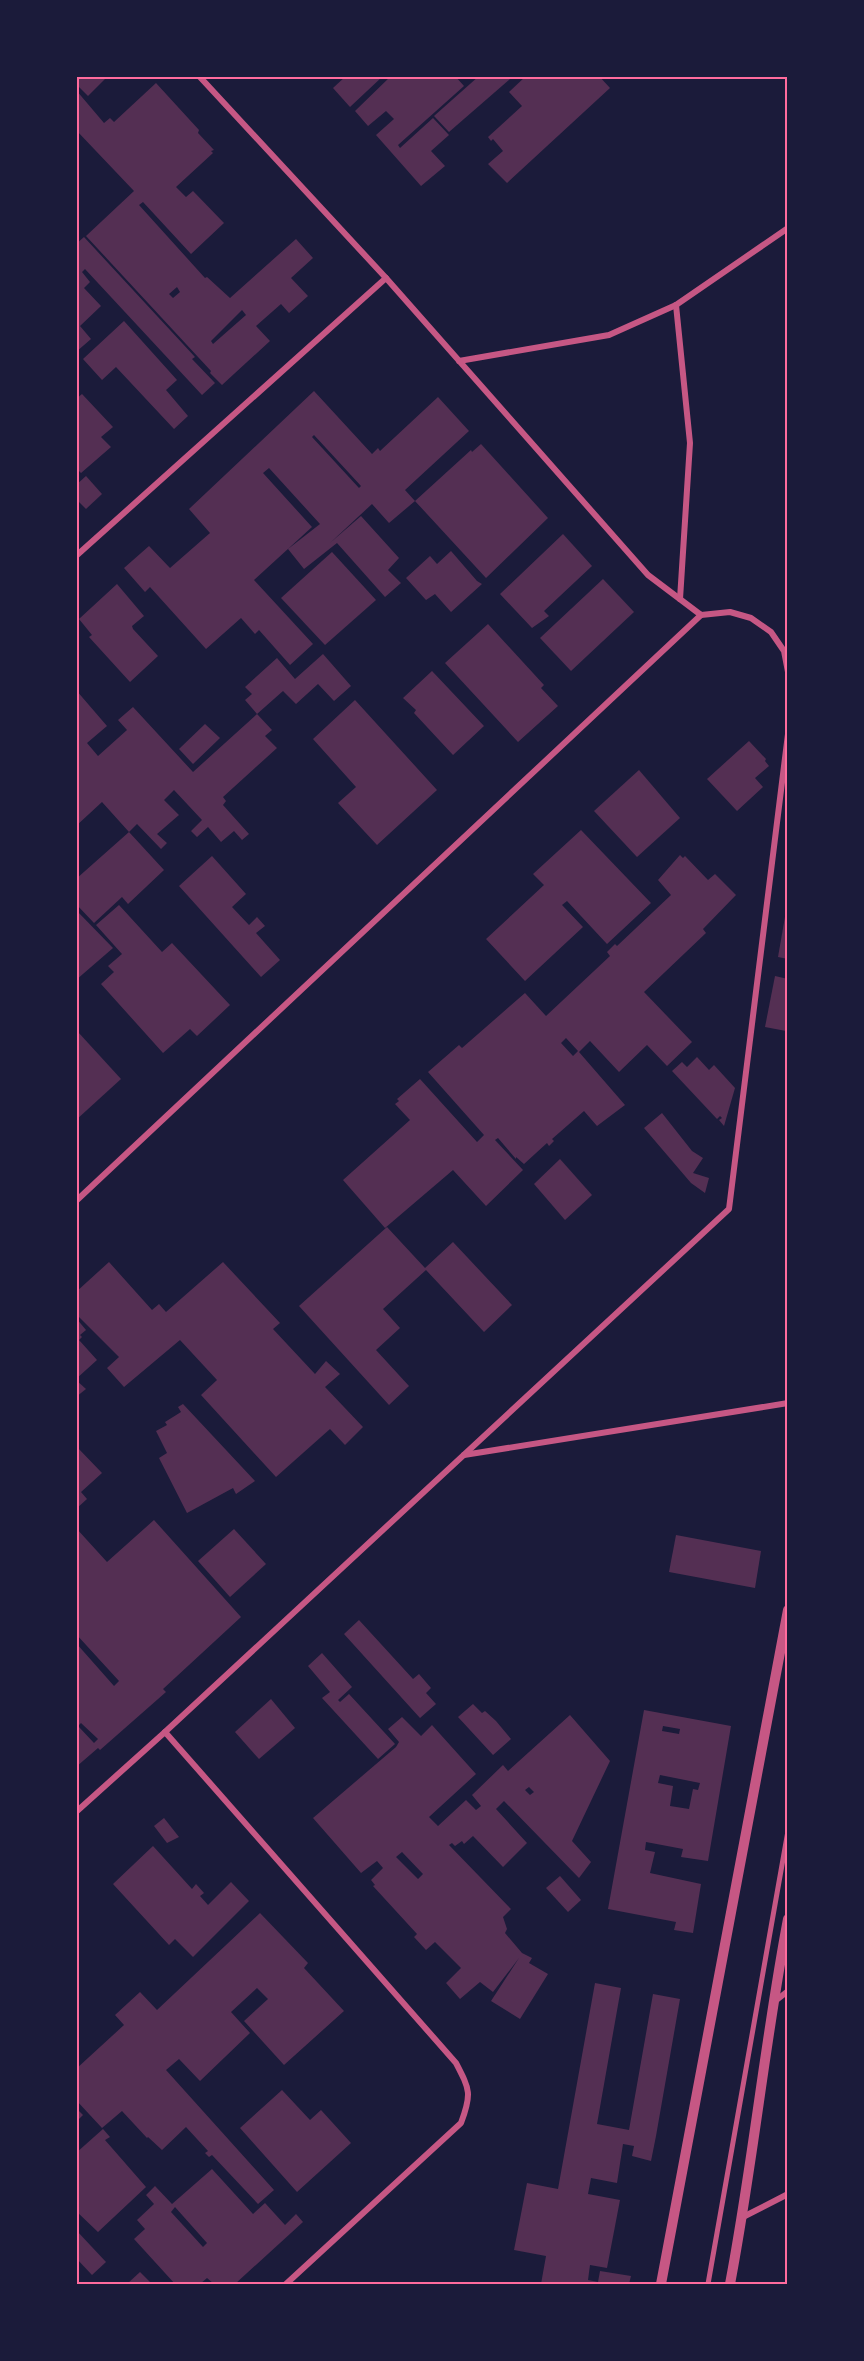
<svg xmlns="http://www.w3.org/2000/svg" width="864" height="2361" font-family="Manrope,sans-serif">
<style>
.building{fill:#542f53;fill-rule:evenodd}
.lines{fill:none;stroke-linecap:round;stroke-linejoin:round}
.pedestrian{stroke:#c65784;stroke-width:5}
.minor{stroke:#c65784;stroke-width:6}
.tertiary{stroke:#c65784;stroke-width:10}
.neatline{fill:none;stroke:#ff6b9d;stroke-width:2}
</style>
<rect width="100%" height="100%" fill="#1b1b3a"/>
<g class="building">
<polygon points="76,76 108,76 88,96 76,84"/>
<polygon points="346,76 383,76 350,107 333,88"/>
<polygon points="391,76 455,76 464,86 398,145 400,148 433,118 449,135 431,151 445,166 421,186 376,135 394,119 386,111 368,126 355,111"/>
<polygon points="479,76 508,76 510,79 449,132 434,116"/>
<polygon points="526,76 599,76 610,88 507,183 488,164 503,151 493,139 491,141 488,137 522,106 509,92"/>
<path d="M156,83L199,130L198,133L214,150L211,151L213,153L176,187L186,197L193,191L224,223L191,254L143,202L139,205L205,278L207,277L230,298L296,239L313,258L291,278L308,296L289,313L281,304L256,326L270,341L222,385L210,373L211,371L86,236L134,191L76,130V90L104,123L110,118L114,122ZM177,287L180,292L173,298L169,294ZM242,310L246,315L213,344L211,341Z"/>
<polygon points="84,237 195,357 192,359 215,383 202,395 85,269 82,272 90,282 84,288 101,306 80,326 91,339 76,352 76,244"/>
<polygon points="124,321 177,380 166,390 188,416 174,429 116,367 102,380 83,359"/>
<path d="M314,391L372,454L378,448L380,451L438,397L469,431L405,490L415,501L389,523L372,504L330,543L361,516L399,558L388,570L401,583L385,597L337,543L304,569L288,549L320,524L269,468L263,473L312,527L254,580L313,644L290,665L259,630L255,634L241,618L206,649L150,587L145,592L124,568L149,546L170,568L210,533L189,509ZM314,435L361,486L359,488L312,437Z"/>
<polygon points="82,394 113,427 101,437 111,447 81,473 76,468 76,399"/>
<polygon points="481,444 548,518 486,578 415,501 471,450 472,452"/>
<polygon points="86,476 102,494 86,509 76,499 76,485"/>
<polygon points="563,534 592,566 544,611 549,616 532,628 500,594"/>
<polygon points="451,551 477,581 482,584 451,612 435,594 426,600 406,578 430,556 437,564"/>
<polygon points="332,552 376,600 325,645 281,598"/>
<polygon points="603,579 634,612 571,671 540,638"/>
<polygon points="117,584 144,616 132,626 133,629 158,656 130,682 89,637 92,635 79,619"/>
<polygon points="488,624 544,685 541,688 558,706 518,742 445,663"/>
<polygon points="323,654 351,686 334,701 318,684 296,704 283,691 257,714 245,700 252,694 245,687 277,658 295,679"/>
<polygon points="432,671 484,726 453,755 414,713 416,710 403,698"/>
<polygon points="76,690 107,726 87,743 98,756 127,730 118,720 133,707 193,772 257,714 272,730 265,736 277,748 223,797 226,801 223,805 249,834 242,840 234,831 221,842 208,827 197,837 191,831 202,820 174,790 164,800 179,815 157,834 167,843 161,849 137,824 129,832 164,870 128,904 122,897 94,923 76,904 76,879 129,832 102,802 76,826"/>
<polygon points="355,700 437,790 377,845 338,803 356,787 313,739"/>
<polygon points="205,724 220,738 193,764 179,749"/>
<polygon points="749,741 766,759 765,761 769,766 755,778 763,787 737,811 707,779"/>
<polygon points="639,770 680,818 637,857 594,811"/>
<polygon points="581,830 651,903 607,944 567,901 562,905 583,927 525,981 486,939 544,885 533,874"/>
<path d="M680,855L683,858L685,856L708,880L715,874L736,895L703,929L706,933L644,992L692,1042L667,1066L647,1045L619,1072L590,1041L579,1052L625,1105L597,1126L584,1111L552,1139L554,1141L549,1146L547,1143L524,1164L516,1157V1159L498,1138L495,1140L523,1170L486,1206L453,1170L385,1228L343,1180L410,1120L395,1104L399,1101L397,1099L420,1079L477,1142L484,1135L428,1072L459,1045L462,1048L525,993L546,1016L610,956L607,952L615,944L617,946L671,895L658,880ZM566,1038L578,1051L573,1056L561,1043Z"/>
<polygon points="212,856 246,894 232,907 249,925 257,917 265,926 256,933 280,960 261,977 179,886"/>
<polygon points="119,905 162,952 172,943 230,1005 197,1036 190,1029 163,1053 101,984 114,972 108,966 122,954 96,925"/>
<polygon points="76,910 113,948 76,980"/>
<polygon points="786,911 788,911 788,959 778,957"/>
<polygon points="775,976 788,979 786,1031 765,1027"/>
<polygon points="78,1032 121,1079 76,1120 76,1033"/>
<polygon points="697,1057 709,1070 714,1065 735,1088 724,1126 719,1120 722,1118 720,1116 717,1119 672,1071 682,1062 687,1067"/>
<polygon points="662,1113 692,1151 703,1158 693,1173 709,1178 705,1193 691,1183 644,1128"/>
<polygon points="560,1159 592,1195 565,1220 534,1184"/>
<polygon points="387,1227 425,1268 453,1242 512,1305 484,1332 426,1270 383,1309 400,1328 376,1350 409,1386 389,1405 299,1306"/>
<polygon points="109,1262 152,1310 159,1304 166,1312 223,1262 280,1323 273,1329 315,1374 326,1361 340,1374 325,1387 363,1427 345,1445 330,1429 276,1477 201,1395 217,1380 180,1340 124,1387 107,1368 119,1357 76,1314 76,1292"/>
<polygon points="76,1318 86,1330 80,1335 82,1337 79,1340 97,1360 76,1379"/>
<polygon points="76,1380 86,1389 76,1397"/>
<polygon points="183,1404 255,1481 236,1494 233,1488 187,1513 159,1458 167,1453 156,1431 167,1425 165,1422 181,1412 178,1407"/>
<polygon points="76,1446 102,1473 81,1492 87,1499 76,1509"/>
<path d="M154,1520L241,1617L163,1689L166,1692L100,1750L98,1748L76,1767V1643L114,1686L119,1681L76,1634V1528L107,1562ZM81,1723L98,1739L94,1743L78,1726Z"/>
<polygon points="234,1529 266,1564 230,1597 198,1561"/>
<polygon points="676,1535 761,1551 755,1588 669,1572"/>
<polygon points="359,1620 413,1679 419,1674 431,1688 426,1693 436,1704 420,1718 344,1634"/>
<polygon points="322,1653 352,1687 338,1700 340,1702 349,1694 395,1744 378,1759 322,1698 330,1692 308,1666"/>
<polygon points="271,1699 295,1728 259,1759 235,1732"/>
<polygon points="473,1704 482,1713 485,1711 496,1721 511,1739 493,1755 458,1717"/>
<path d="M644,1710L731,1726L708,1861L681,1857L683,1849L646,1842L645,1850L655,1852L650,1873L701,1884L693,1933L674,1930L676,1922L608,1909ZM663,1726L680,1729L679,1734L662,1731ZM660,1775L700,1783L698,1790L693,1789L689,1809L670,1806L673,1786L658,1783Z"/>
<path d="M570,1715L610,1761L572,1841L591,1862L579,1878L504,1801L496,1809L527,1843L503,1867L473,1836L464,1844L462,1841L455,1846L452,1843L449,1845L511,1909L503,1917L507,1929L505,1933L522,1953L532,1958L529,1963L548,1974L520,2019L491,2001L519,1958L493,1992L480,1982L460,1999L446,1983L461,1968L435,1942L426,1950L414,1937L417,1934L373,1886L375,1885L371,1880L383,1868L377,1861L361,1873L313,1818L396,1747L399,1742L388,1729L402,1717L421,1736L432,1725L476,1774L429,1817L438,1826L466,1800L476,1810L481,1806L472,1795L503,1765L508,1771ZM529,1787L534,1792L530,1795L525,1790ZM402,1852L423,1874L418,1879L396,1857Z"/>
<polygon points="164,1818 179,1837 167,1843 154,1826"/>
<polygon points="153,1846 192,1889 196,1884 204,1893 200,1896 208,1905 231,1882 249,1901 193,1957 175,1939 169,1945 113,1884"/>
<polygon points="560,1876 581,1900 568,1912 546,1888"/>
<polygon points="260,1913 308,1963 304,1968 344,2011 284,2065 244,2021 268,1999 257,1988 231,2012 250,2033 200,2081 179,2059 166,2070 274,2190 258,2204 212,2155 209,2157 205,2153 208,2151 186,2127 162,2150 148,2137 147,2138 122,2111 102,2128 76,2100 76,2069 124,2025 115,2015 140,1992 157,2010"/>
<polygon points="595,1983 621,1988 597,2124 629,2130 653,1994 680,1999 656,2136 651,2161 632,2156 634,2146 623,2144 617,2183 591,2178 588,2194 620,2200 607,2268 590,2265 588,2280 598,2282 600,2271 631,2276 629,2284 541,2284 546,2256 514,2250 527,2183 558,2189"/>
<polygon points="282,2090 310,2120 321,2110 351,2143 297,2192 240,2128"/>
<polygon points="76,2108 83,2115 76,2122"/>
<polygon points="103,2129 110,2137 105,2140 146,2187 98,2232 76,2211 76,2153"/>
<path d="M212,2169L253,2214L265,2203L285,2225L296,2214L303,2222L235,2284H214L207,2278L200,2284H175L134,2239L145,2229L137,2220L154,2204L146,2195L155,2186L172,2204ZM175,2207L207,2243L203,2247L171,2212Z"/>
<polygon points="76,2230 106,2262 92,2275 76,2258"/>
<polygon points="140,2272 152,2284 127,2284"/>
</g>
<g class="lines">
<polyline class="pedestrian" points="708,2284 788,1831"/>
<g class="minor">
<polyline points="199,76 386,278 648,575 701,615 730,612 751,618 771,632 784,651 788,672"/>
<polyline points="676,305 690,443 680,599"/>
<polyline points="459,361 609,335 676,305 788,228"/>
<polyline points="76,556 386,278"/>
<polyline points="76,1201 701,615"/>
<polyline points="464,1455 788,1403"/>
<polyline points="165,1732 729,1209 788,734"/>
<path d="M76,1812L165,1732L456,2063C470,2090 472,2094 461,2123L286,2284"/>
<polyline points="774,2002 788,1991"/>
<polyline points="743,2217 788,2194"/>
</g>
<g class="tertiary">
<polyline points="661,2284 788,1610"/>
<path d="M730,2284C753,2163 765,2040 788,1919"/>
</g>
</g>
<rect width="864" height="2361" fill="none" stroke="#1b1b3a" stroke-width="156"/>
<rect x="78" y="78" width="708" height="2205" class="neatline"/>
</svg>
